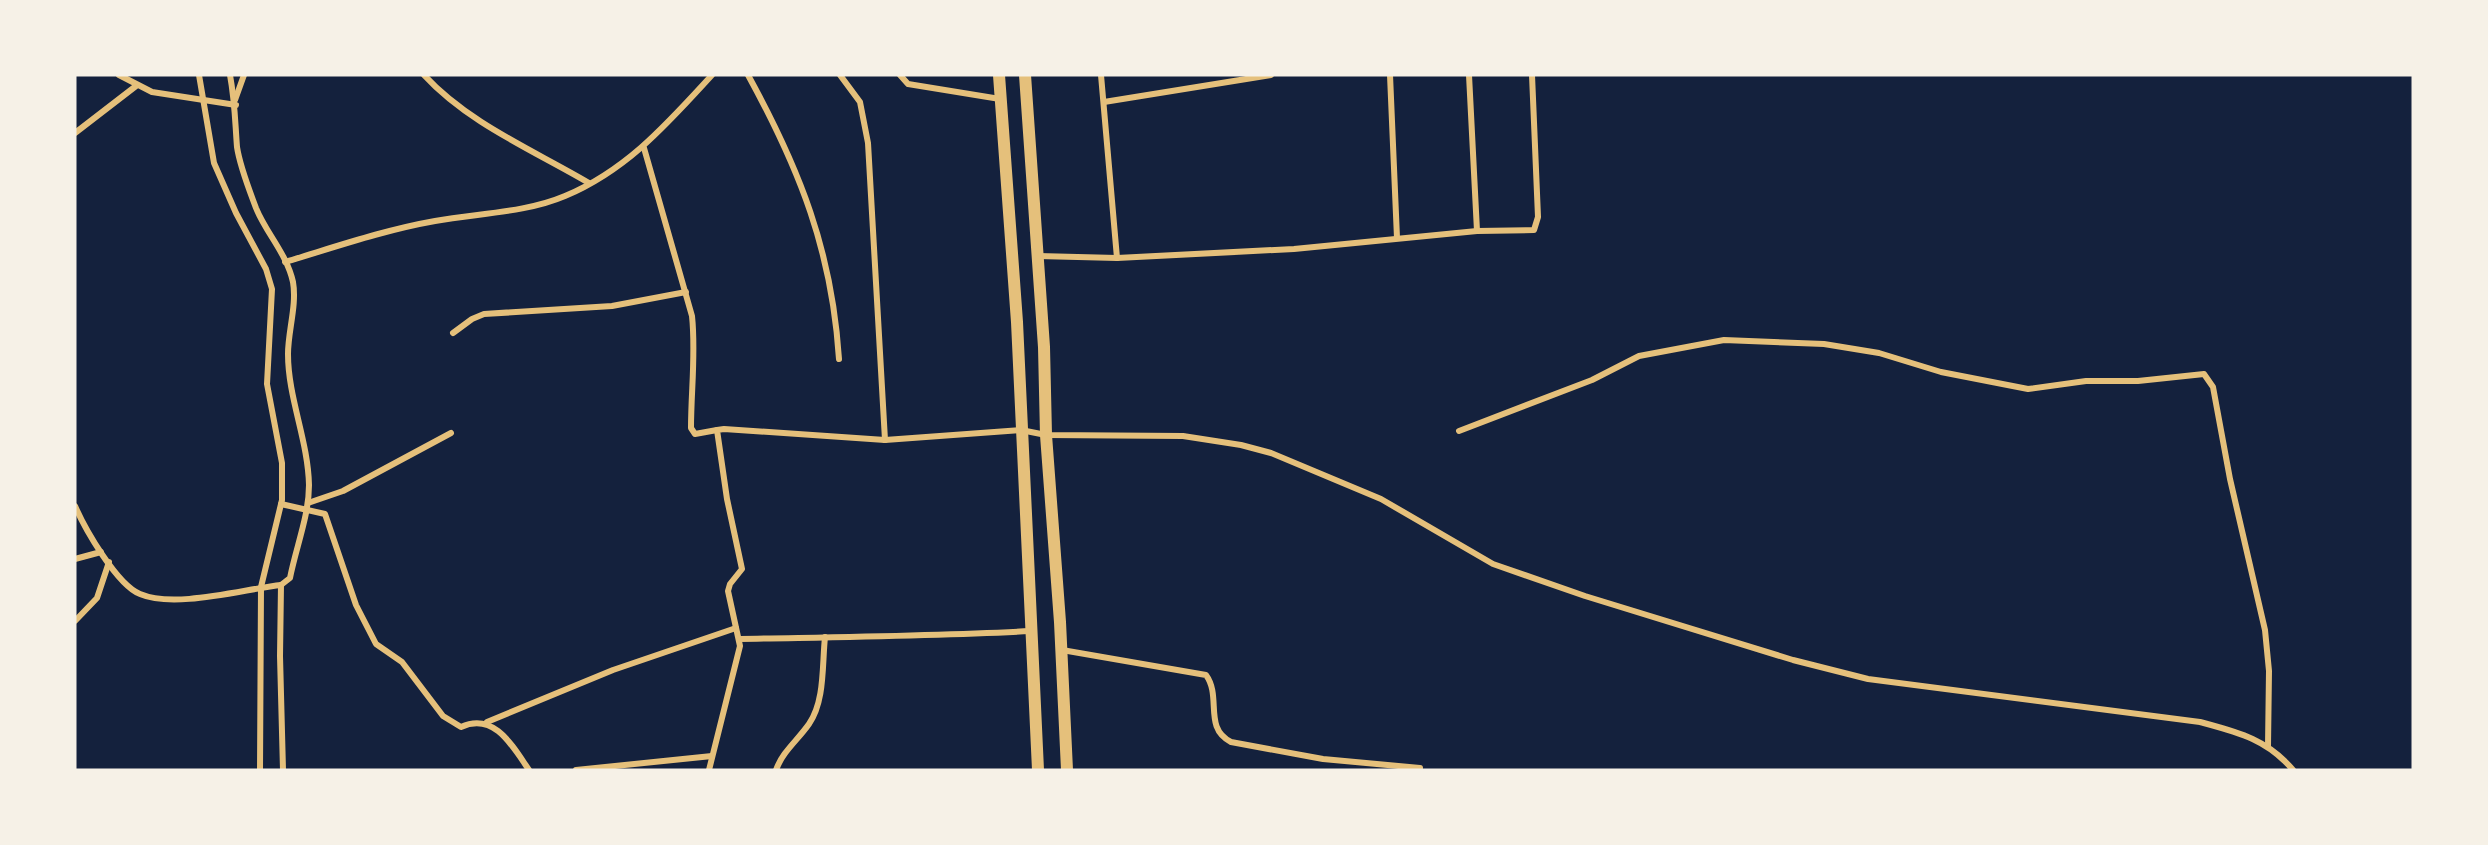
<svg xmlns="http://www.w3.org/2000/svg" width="2488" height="845" font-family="Mulish,sans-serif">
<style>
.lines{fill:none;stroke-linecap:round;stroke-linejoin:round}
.minor{stroke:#e5c07b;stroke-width:6}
.secondary{stroke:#e5c07b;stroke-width:12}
</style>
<rect width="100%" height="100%" fill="#14213d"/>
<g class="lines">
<g class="minor">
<polyline points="119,75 152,92 236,105"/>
<polyline points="199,75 214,163 236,213 266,269 272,289 267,384 282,463 282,500 261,587 260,770"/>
<path d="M230,75C235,102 235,121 237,147C240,167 249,189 256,208C266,233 287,254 293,282C297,305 288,331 288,354C288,398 308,440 309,485C309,516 296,547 290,578L281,585L280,656L283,770"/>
<path d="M424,75C468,123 533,150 589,183"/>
<path d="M748,75C800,170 832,251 839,359"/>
<polyline points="840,75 860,102 868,143 885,440"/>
<polyline points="900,75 908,84 1000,99"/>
<polyline points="1101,75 1117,258"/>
<polyline points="1390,75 1397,238"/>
<polyline points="1469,75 1477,231"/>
<polyline points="235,100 244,75"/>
<polyline points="1104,102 1271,75"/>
<polyline points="75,133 136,86"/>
<path d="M644,148L692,316C696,353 691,391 691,428L695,434L717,430"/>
<polyline points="1038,256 1117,258 1294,249 1477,231 1534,230 1538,217 1532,75"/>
<path d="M285,262C335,247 384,230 435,221C478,213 525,213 565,196C627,170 667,124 712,75"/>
<polyline points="453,333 472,319 484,314 612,306 686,292"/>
<polyline points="1459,431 1592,380 1639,356 1724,340 1824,344 1879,353 1941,372 2028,389 2086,381 2138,381 2204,374 2213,387 2230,479 2265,630 2269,671 2268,746"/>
<polyline points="308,503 343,491 451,433"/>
<path d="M281,504L325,514L356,605L376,644L402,662L443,716L461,727C494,712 512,745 529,770"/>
<path d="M75,506C85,529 117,585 140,594C175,609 244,589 281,585"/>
<polyline points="75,559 101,552"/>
<polyline points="75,621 97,598 109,562"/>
<path d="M740,639C837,637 934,636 1031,631"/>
<path d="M1062,650L1206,675C1222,697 1203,728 1231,742L1323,759L1420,768"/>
<polyline points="487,722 613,670 736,628"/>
<polyline points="576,770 712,756"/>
<path d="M709,770L740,646L728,591L730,584L742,569L727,499L717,430L724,429L885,440L1021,430L1046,435L1183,436L1241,445L1271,453L1381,499L1493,564L1585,596L1793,660L1868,679L2200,722C2237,732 2267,739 2293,770"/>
<path d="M776,770C783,751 797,741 809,724C825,701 822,665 825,637"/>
</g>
<g class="secondary">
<polyline points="999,75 1017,322 1038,770"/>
<polyline points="1025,75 1044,347 1046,435 1060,622 1067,770"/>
</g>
</g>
<rect width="2488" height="845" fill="none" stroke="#f6f1e7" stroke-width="153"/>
</svg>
